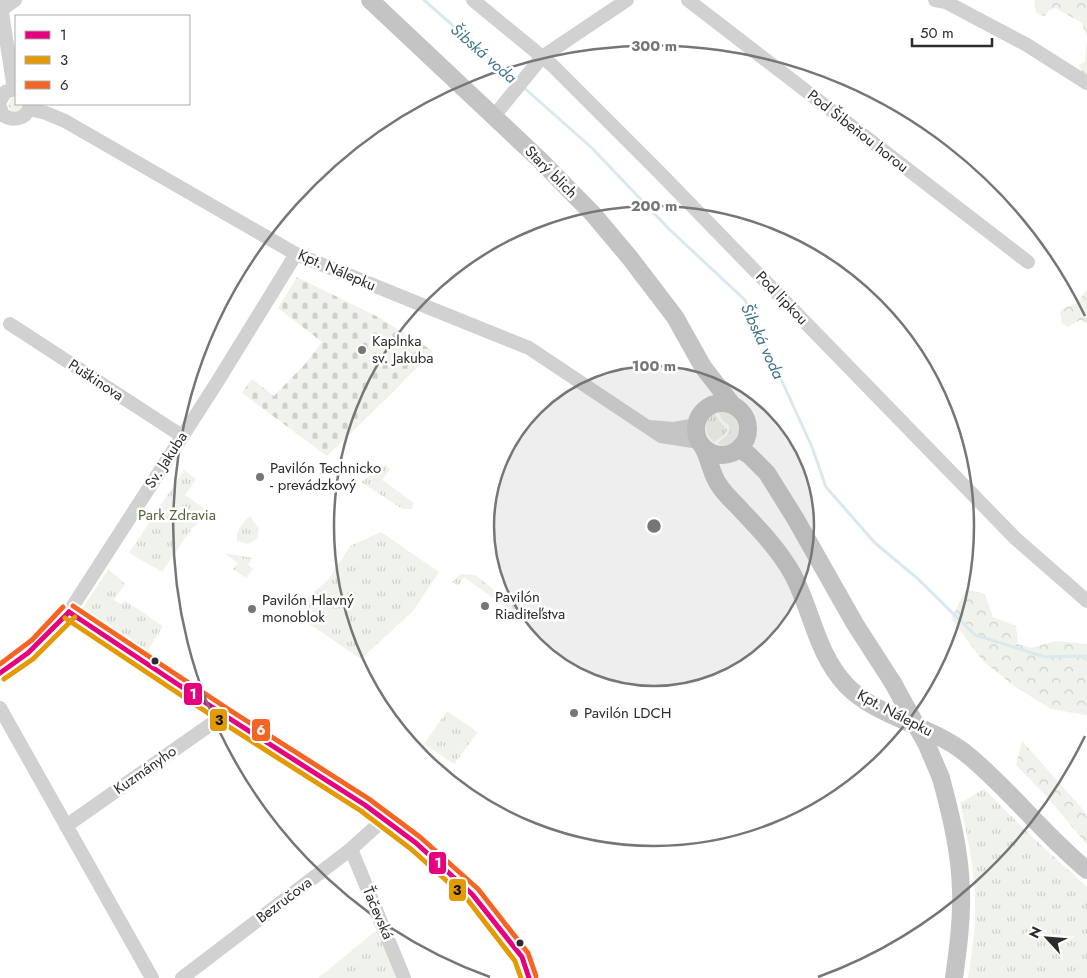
<svg xmlns="http://www.w3.org/2000/svg" width="1087" height="978" font-family="Jost,sans-serif">
<style>
.grass{fill:url(#grass-tufts)}
.forest{fill:url(#forest-crowns)}
.cemetery{fill:url(#cemetery-stones)}
.lines{fill:none;stroke-linecap:round;stroke-linejoin:round}
.stream{stroke:#d8e9f0;stroke-width:3}
.minor{stroke:#d1d1d1;stroke-width:14}
.major{stroke:#c4c4c4;stroke-width:18}
.major-bridge{stroke:#c4c4c4;stroke-width:18}
.bus-1-casing{stroke:#fff;stroke-width:9}
.bus-2-casing{stroke:#fff;stroke-width:9}
.bus-3-casing{stroke:#fff;stroke-width:9}
.bus-1{stroke:#e5007d;stroke-width:5}
.bus-2{stroke:#e39a04;stroke-width:5}
.bus-3{stroke:#f26522;stroke-width:5}
.ring{fill:none;stroke:#767676;stroke-width:2.5}
.poi-dot{fill:#767676;stroke:#fff;stroke-width:2}
.bus-dot{fill:#2c2c2c;stroke:#fff;stroke-width:2}
.labels{text-anchor:middle;stroke-width:5;stroke-linejoin:round;paint-order:stroke}
.street-label{font-size:15px;fill:#2c2c2c;stroke:#fff}
.poi-label{font-size:15px;fill:#2c2c2c;stroke:#fff;text-anchor:start}
.park-label{font-size:15px;fill:#54663c;stroke:#fff}
.water-label{font-size:16px;font-style:italic;fill:#3e758a;stroke:#fff}
.centre{fill:#767676;stroke:#fff;stroke-width:2.5}
.ring-label{font-size:15px;text-anchor:middle;font-weight:bold;fill:#767676;stroke:#fff;stroke-width:5;stroke-linejoin:round;paint-order:stroke}
.line-badge{stroke:#fff;stroke-width:2}
.badge-label{font-size:14px;text-anchor:middle;font-weight:bold;fill:#fff}
.pale-badge-label{font-size:14px;text-anchor:middle;font-weight:bold;fill:#111}
</style>
<defs>
<pattern id="grass-tufts" width="24" height="20" patternUnits="userSpaceOnUse" patternTransform="scale(1.25)"><rect width="24" height="20" fill="#f0f3eb"/><path d="M3 7l-1-3M5 7V3M7 7l1-3M15 17l-1-3M17 17v-4M19 17l1-3" fill="none" stroke="#ced0ca"/></pattern>
<pattern id="forest-crowns" width="20" height="18" patternUnits="userSpaceOnUse" patternTransform="scale(1.25)"><rect width="20" height="18" fill="#f0f3eb"/><path d="M2 6a3 3 0 1 1 6 0M12 15a3 3 0 1 1 6 0" fill="none" stroke="#ced0ca"/></pattern>
<pattern id="cemetery-stones" width="16" height="16" patternUnits="userSpaceOnUse" patternTransform="scale(1.25)"><rect width="16" height="16" fill="#f0f3eb"/><path d="M2 7V4a2 2 0 0 1 4 0v3zM10 15v-3a2 2 0 0 1 4 0v3z" fill="#ced0ca"/></pattern>
</defs>
<rect width="100%" height="100%" fill="#fff"/>
<g class="grass">
<polygon points="15,97 16,104 22,104 20,110 16,112 11,111 8,105 10,99"/>
<path d="M724,411L733,415L740,429L736,440C731,444 724,449 718,443C723,436 734,435 728,424L723,421L719,414V412Z"/>
<path d="M715,413L719,420L727,430L725,434L714,442C704,434 703,420 715,413Z"/>
<polygon points="385,465 390,469 382,480 414,503 412,509 403,509 398,506 361,482"/>
<polygon points="184,470 196,479 185,495 211,513 192,528 162,572 129,553"/>
<path d="M250,516L259,529L257,539L247,544L237,541C235,532 243,521 250,516Z"/>
<polygon points="381,532 439,572 413,611 361,659 305,621 310,613 308,597 328,580 350,546"/>
<polygon points="224,553 252,558 248,565 253,569 246,578 233,569 238,563"/>
<polygon points="108,570 117,576 125,584 114,600 121,604 124,600 163,626 147,652 82,609"/>
<polygon points="461,574 475,575 520,610 521,614 519,617 464,577 458,586 452,582"/>
<polygon points="447,711 478,732 454,764 424,744"/>
<path d="M984,789L1031,836L1087,887V978H968C971,956 975,935 975,913C976,876 968,839 960,803Z"/>
<polygon points="383,925 404,978 318,978"/>
</g>
<g class="forest">
<polygon points="1034,0 1087,0 1087,37 1082,23 1055,8 1049,10 1045,16 1040,15 1036,12"/>
<polygon points="1087,39 1087,76 1083,74 1079,65 1085,61"/>
<polygon points="1087,289 1087,323 1080,320 1068,327 1062,323 1060,314 1062,309 1078,302"/>
<polygon points="966,589 985,594 993,617 1016,626 1018,644 1031,648 1055,641 1087,644 1087,715 1051,709 1014,686 983,661 951,619"/>
<polygon points="1022,741 1087,814 1087,845 1049,799 1016,765"/>
</g>
<polygon class="cemetery" points="297,277 378,317 433,351 392,393 327,456 242,393 252,379 274,396 305,364 322,342 278,308"/>
<g class="lines">
<g class="stream">
<polyline points="424,0 517,82"/>
<polyline points="522,86 592,148 669,229 745,300 812,447 826,487 875,543 917,578 975,635 1045,657 1087,656"/>
</g>
<g class="minor">
<polyline points="0,0 14,89"/>
<polyline points="473,0 552,65 659,172 1015,538 1087,601"/>
<polyline points="688,0 1028,262"/>
<polyline points="935,0 946,2 1027,45 1087,83"/>
<polyline points="1,10 15,0"/>
<polyline points="0,101 5,92 16,89"/>
<path d="M0,107L3,115C14,122 28,119 30,104"/>
<polyline points="29,109 46,113 65,121 296,254 529,348 661,436 699,442"/>
<polyline points="494,116 542,57 627,0"/>
<polyline points="10,324 182,436"/>
<polyline points="649,427 674,429 696,425"/>
<polyline points="69,612 224,715 365,805 416,843 472,894 522,957 529,978"/>
<path d="M0,673C27,658 48,635 69,612L216,384L296,254"/>
<polyline points="0,708 152,978"/>
<polyline points="66,826 224,715"/>
<polyline points="351,849 404,978"/>
<polyline points="182,978 351,849 383,820"/>
</g>
<g class="major">
<polyline points="370,0 540,160 593,214 630,258 675,317 703,367 731,403"/>
<circle cx="722" cy="429" r="26"/>
<path d="M703,447C710,460 711,474 719,485C725,495 735,503 742,511C760,530 779,550 792,573C812,610 816,653 846,685C875,716 929,725 964,752C1008,787 1043,834 1087,870"/>
<polyline points="739,449 749,455 767,473 795,518 855,624 893,683"/>
<path d="M941,778C951,815 960,852 961,890C962,920 958,949 954,978"/>
</g>
<polyline class="major-bridge" points="893,683 927,745 941,778"/>
<defs>
<g id="bus-1">
<polyline points="69,612 224,715 365,805 416,843 472,894 522,957 529,978"/>
<polyline points="0,673 28,653 69,612"/>
</g>
<g id="bus-2">
<polyline points="65,618 220,721 361,811 411,849 467,899 515,961 521,978"/>
<polyline points="4,679 33,659 75,617"/>
</g>
<g id="bus-3">
<polyline points="73,606 228,709 369,799 420,837 478,889 528,953 536,976"/>
<polyline points="0,664 32,640 63,607"/>
</g>
</defs>
<use href="#bus-1" class="bus-1-casing"/>
<use href="#bus-2" class="bus-2-casing"/>
<use href="#bus-3" class="bus-3-casing"/>
<use href="#bus-1" class="bus-1"/>
<use href="#bus-2" class="bus-2"/>
<use href="#bus-3" class="bus-3"/>
</g>
<circle cx="654" cy="526" r="160" fill="#767676" fill-opacity=".12"/>
<g class="ring">
<circle cx="654" cy="526" r="160"/>
<circle cx="654" cy="526" r="320"/>
<path d="M1085 736A480 480 0 0 1 818 977M490 977A480 480 0 1 1 1085 316"/>
</g>
<g class="poi-dot">
<circle cx="362" cy="350" r="5"/>
<circle cx="260" cy="477" r="5"/>
<circle cx="485" cy="606" r="5"/>
<circle cx="252" cy="609" r="5"/>
<circle cx="574" cy="713" r="5"/>
</g>
<g class="bus-dot">
<circle cx="155" cy="661" r="4.5"/>
<circle cx="520" cy="943" r="4.5"/>
</g>
<g class="labels">
<g class="street-label">
<text transform="translate(858 131) rotate(38)" y="5">Pod Šibeňou horou</text>
<text transform="translate(551 172) rotate(45)" y="5">Starý blich</text>
<text transform="translate(337 270) rotate(23)" y="5">Kpt. Nálepku</text>
<text transform="translate(782 298) rotate(46)" y="5">Pod lipkou</text>
<text transform="translate(96 380) rotate(33)" y="5">Puškinova</text>
<text transform="translate(166 460) rotate(-57)" y="5">Sv. Jakuba</text>
<text transform="translate(895 713) rotate(28)" y="5">Kpt. Nálepku</text>
<text transform="translate(145 770) rotate(-35)" y="5">Kuzmányho</text>
<text transform="translate(284 900) rotate(-37)" y="5">Bezručova</text>
<text transform="translate(378 913) rotate(67)" y="5">Ťačevská</text>
</g>
<g class="poi-label">
<text x="372" y="346">Kaplnka<tspan x="372" dy="17">sv. Jakuba</tspan></text>
<text x="270" y="473">Pavilón Technicko<tspan x="270" dy="17">- prevádzkový</tspan></text>
<text x="495" y="602">Pavilón<tspan x="495" dy="17">Riaditeľstva</tspan></text>
<text x="262" y="605">Pavilón Hlavný<tspan x="262" dy="17">monoblok</tspan></text>
<text x="584" y="718">Pavilón LDCH</text>
</g>
<g class="park-label">
<text x="177" y="520">Park Zdravia</text>
</g>
<g class="water-label">
<text transform="translate(484 53) rotate(41)" y="6">Šibská voda</text>
<text transform="translate(763 341) rotate(65)" y="6">Šibská voda</text>
</g>
</g>
<circle cx="654" cy="526" r="8" class="centre"/>
<g class="ring-label">
<text x="654" y="51">300 m</text>
<text x="654" y="211">200 m</text>
<text x="654" y="371">100 m</text>
</g>
<g class="line-badge">
<rect x="183" y="682" width="20" height="24" rx="5" fill="#e5007d"/>
<rect x="209" y="708" width="19" height="24" rx="5" fill="#e39a04"/>
<rect x="251" y="718" width="20" height="24" rx="5" fill="#f26522"/>
<rect x="428" y="851" width="19" height="24" rx="5" fill="#e5007d"/>
<rect x="448" y="878" width="19" height="24" rx="5" fill="#e39a04"/>
</g>
<g class="badge-label">
<text x="193" y="699">1</text>
<text x="261" y="735">6</text>
<text x="438" y="868">1</text>
</g>
<g class="pale-badge-label">
<text x="219" y="725">3</text>
<text x="457" y="895">3</text>
</g>
<rect x="15" y="15" width="175" height="90" fill="#ffffff" stroke="#ababab"/>
<rect x="25" y="31" width="25" height="8" fill="#e5007d" stroke="#ababab"/>
<text x="60" y="40" font-size="15" fill="#2c2c2c">1</text>
<rect x="25" y="56" width="25" height="8" fill="#e39a04" stroke="#ababab"/>
<text x="60" y="65" font-size="15" fill="#2c2c2c">3</text>
<rect x="25" y="81" width="25" height="8" fill="#f26522" stroke="#ababab"/>
<text x="60" y="90" font-size="15" fill="#2c2c2c">6</text>
<g transform="translate(1047 938) rotate(296)" stroke="#ffffff" stroke-width="4" paint-order="stroke">
<path d="M0-4L9 19L0 12L-9 19Z" fill="#2c2c2c"/>
<text y="-8" font-size="14" font-weight="bold" text-anchor="middle" fill="#2c2c2c">N</text>
</g>
<path d="M912 38v8h80v-8" fill="none" stroke="#2c2c2c" stroke-width="2.5"/>
<text x="920" y="38" font-size="15" fill="#2c2c2c" stroke="#ffffff" stroke-width="4" paint-order="stroke">50 m</text>
</svg>
